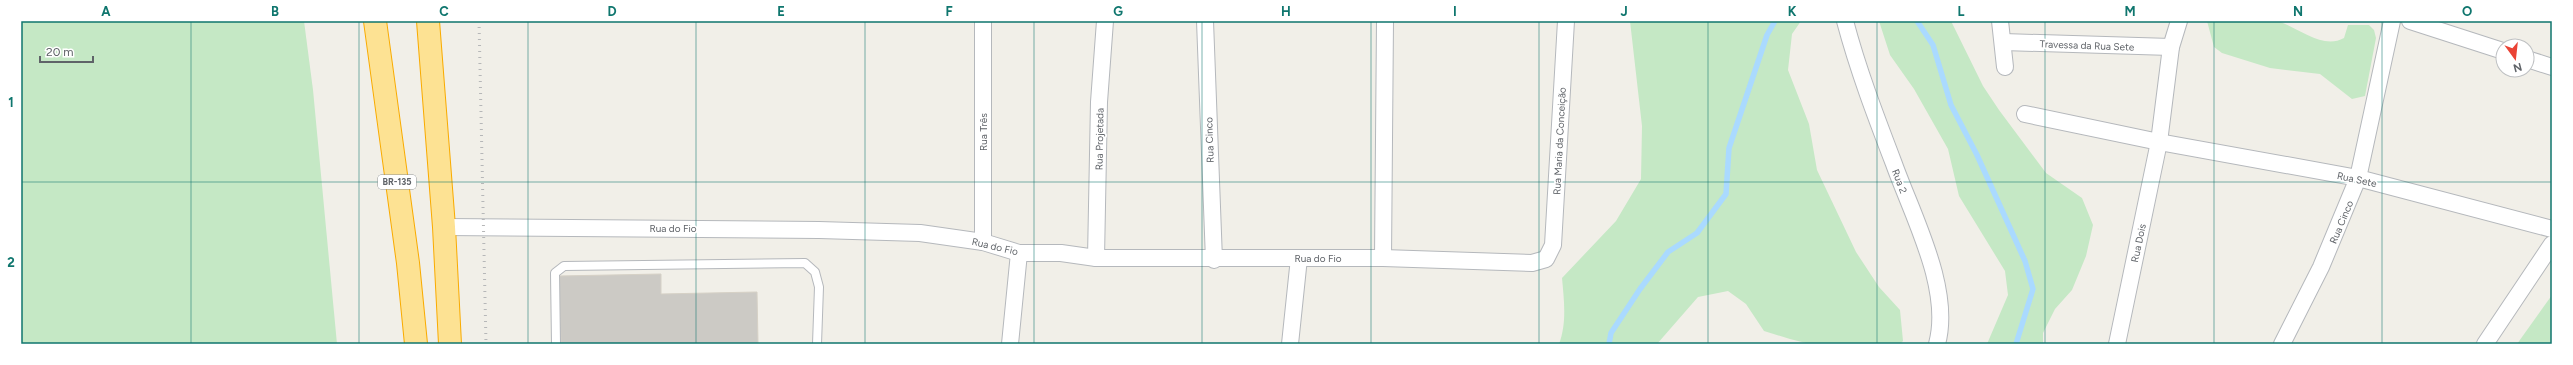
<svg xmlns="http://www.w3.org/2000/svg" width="2573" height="365" font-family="Figtree,sans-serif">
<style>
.green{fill:#c5e8c5}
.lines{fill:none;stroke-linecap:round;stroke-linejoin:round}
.stream{stroke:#aadaff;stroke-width:5.5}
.building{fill:#cccac5;stroke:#d6d1c6}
.lane-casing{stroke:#b5b8bc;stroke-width:10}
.street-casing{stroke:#b5b8bc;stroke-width:18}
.highway-casing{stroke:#f9ab00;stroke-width:24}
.lane{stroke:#fff;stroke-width:8}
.street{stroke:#fff;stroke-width:16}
.highway{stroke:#fde293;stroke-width:22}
.rail{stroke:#b6b7b8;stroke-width:3;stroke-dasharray:1 5;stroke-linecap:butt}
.grid{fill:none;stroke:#0f766e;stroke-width:1;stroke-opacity:0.55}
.labels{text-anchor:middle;stroke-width:3.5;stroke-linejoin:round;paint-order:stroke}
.shield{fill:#fff;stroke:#8f9295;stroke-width:1}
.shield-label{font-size:9px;font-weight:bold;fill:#5f6368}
.street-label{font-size:10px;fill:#5f6368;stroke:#fff}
.neatline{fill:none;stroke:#0f766e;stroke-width:1.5}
.grid-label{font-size:13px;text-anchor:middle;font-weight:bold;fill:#0f766e}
</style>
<rect width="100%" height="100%" fill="#f1efe8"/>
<g class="green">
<polygon points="21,21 304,21 313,90 337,344 21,344"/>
<path d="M1630,21H1801L1792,34L1788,70L1809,124L1817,170L1856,252L1879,287L1900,310L1903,341L1900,344H1810L1790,339L1764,331L1746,304L1728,291L1698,297L1657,344H1559C1567,323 1564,300 1562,278L1616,221L1641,179L1642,126Z"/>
<polygon points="1879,21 1951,21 1983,86 1999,110 2046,173 2082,198 2093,225 2086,256 2072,290 2055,309 2043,333 2043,344 1987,344 2008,295 2005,271 1959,196 1948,149 1914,89 1890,55"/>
<path d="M2207,21C2222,21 2267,18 2278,21C2298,28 2323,50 2344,38L2348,25H2369L2374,30L2376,38L2365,96L2352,99L2320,74L2270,68L2222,53L2214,47Z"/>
<polygon points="2552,295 2552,344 2517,344"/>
</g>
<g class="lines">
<g class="stream">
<polyline points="1917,21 1933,45 1951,105 1977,155 2025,261 2033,289 2016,344"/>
<polyline points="1609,344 1611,333 1640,289 1668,252 1697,233 1726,194 1729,148 1767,35 1775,21"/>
</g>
</g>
<polygon class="building" points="661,274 661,294 757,292 758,344 561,344 559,276"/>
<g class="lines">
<defs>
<polyline id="lane" points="556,344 555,273 564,266 805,263 815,272 819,287 817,344"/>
<g id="street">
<polyline points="983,21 983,242"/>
<polyline points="1205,21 1214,260"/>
<path d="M1845,21C1858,70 1876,117 1894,164C1913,217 1952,289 1937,344"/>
<polyline points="2000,21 2005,67"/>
<polyline points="2410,21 2503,51"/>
<polyline points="2003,42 2171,47"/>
<polyline points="2527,59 2552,67"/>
<polyline points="2025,114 2159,142 2358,178 2552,229"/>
<polyline points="444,227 819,230 920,233 983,242 1019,253 1061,253 1096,258 1383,258 1532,263 1546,259 1553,245 1566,21"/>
<polyline points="1096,258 1099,102 1105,21"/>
<polyline points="1383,258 1385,21"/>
<polyline points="1010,344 1019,253"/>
<polyline points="1290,344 1299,258"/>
<polyline points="2117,344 2159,142 2171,47 2179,21"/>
<polyline points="2282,344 2321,267 2358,178 2392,21"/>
<polyline points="2485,344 2552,244"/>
</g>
<g id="highway">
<polyline points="375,21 408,263 416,344"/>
<polyline points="428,21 444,227 450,344"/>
</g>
</defs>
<use href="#lane" class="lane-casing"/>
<use href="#street" class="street-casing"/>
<use href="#highway" class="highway-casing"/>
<use href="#lane" class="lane"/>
<use href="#street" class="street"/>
<use href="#highway" class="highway"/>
<polyline class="rail" points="479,21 486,344"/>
</g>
<path class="grid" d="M191,21V344M359,21V344M528,21V344M696,21V344M865,21V344M1034,21V344M1202,21V344M1371,21V344M1539,21V344M1708,21V344M1877,21V344M2045,21V344M2214,21V344M2382,21V344M21,182H2552"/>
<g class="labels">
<rect class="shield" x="378" y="175" width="38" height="14" rx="3"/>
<g class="shield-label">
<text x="397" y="185">BR-135</text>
</g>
<g class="street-label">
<text transform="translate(2087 45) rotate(2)" y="4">Travessa da Rua Sete</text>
<text transform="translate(983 132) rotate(-90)" y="4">Rua Três</text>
<text transform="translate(1099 139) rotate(-89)" y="4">Rua Projetada</text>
<text transform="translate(1209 140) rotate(-92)" y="4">Rua Cinco</text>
<text transform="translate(1559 141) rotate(-87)" y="4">Rua Maria da Conceição</text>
<text transform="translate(2357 179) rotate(12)" y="4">Rua Sete</text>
<text transform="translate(1900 181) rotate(69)" y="4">Rua 2</text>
<text transform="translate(2341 222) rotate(-67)" y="4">Rua Cinco</text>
<text x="673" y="232">Rua do Fio</text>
<text transform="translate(2138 243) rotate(-78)" y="4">Rua Dois</text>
<text transform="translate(995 246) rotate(13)" y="4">Rua do Fio</text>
<text x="1318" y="262">Rua do Fio</text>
</g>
</g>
<rect width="2573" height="365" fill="none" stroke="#ffffff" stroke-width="44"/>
<g transform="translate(2515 58) rotate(165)"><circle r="19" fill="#ffffff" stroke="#bfc1c3"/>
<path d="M0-3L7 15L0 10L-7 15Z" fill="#ea4335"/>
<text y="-6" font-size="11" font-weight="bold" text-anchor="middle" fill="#5f6368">N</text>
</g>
<path d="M40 56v6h53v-6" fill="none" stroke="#5f6368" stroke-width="2"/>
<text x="46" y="56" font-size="12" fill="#5f6368" stroke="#ffffff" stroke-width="3" paint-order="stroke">20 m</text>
<rect x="22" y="22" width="2529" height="321" class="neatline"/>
<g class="grid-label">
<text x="106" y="16">A</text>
<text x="275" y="16">B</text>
<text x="444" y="16">C</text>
<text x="612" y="16">D</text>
<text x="781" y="16">E</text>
<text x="949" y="16">F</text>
<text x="1118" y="16">G</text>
<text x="1286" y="16">H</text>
<text x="1455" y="16">I</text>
<text x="1624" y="16">J</text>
<text x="1792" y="16">K</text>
<text x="1961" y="16">L</text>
<text x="2130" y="16">M</text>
<text x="2298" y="16">N</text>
<text x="2467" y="16">O</text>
<text x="11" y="107">1</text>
<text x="11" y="267">2</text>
</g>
</svg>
